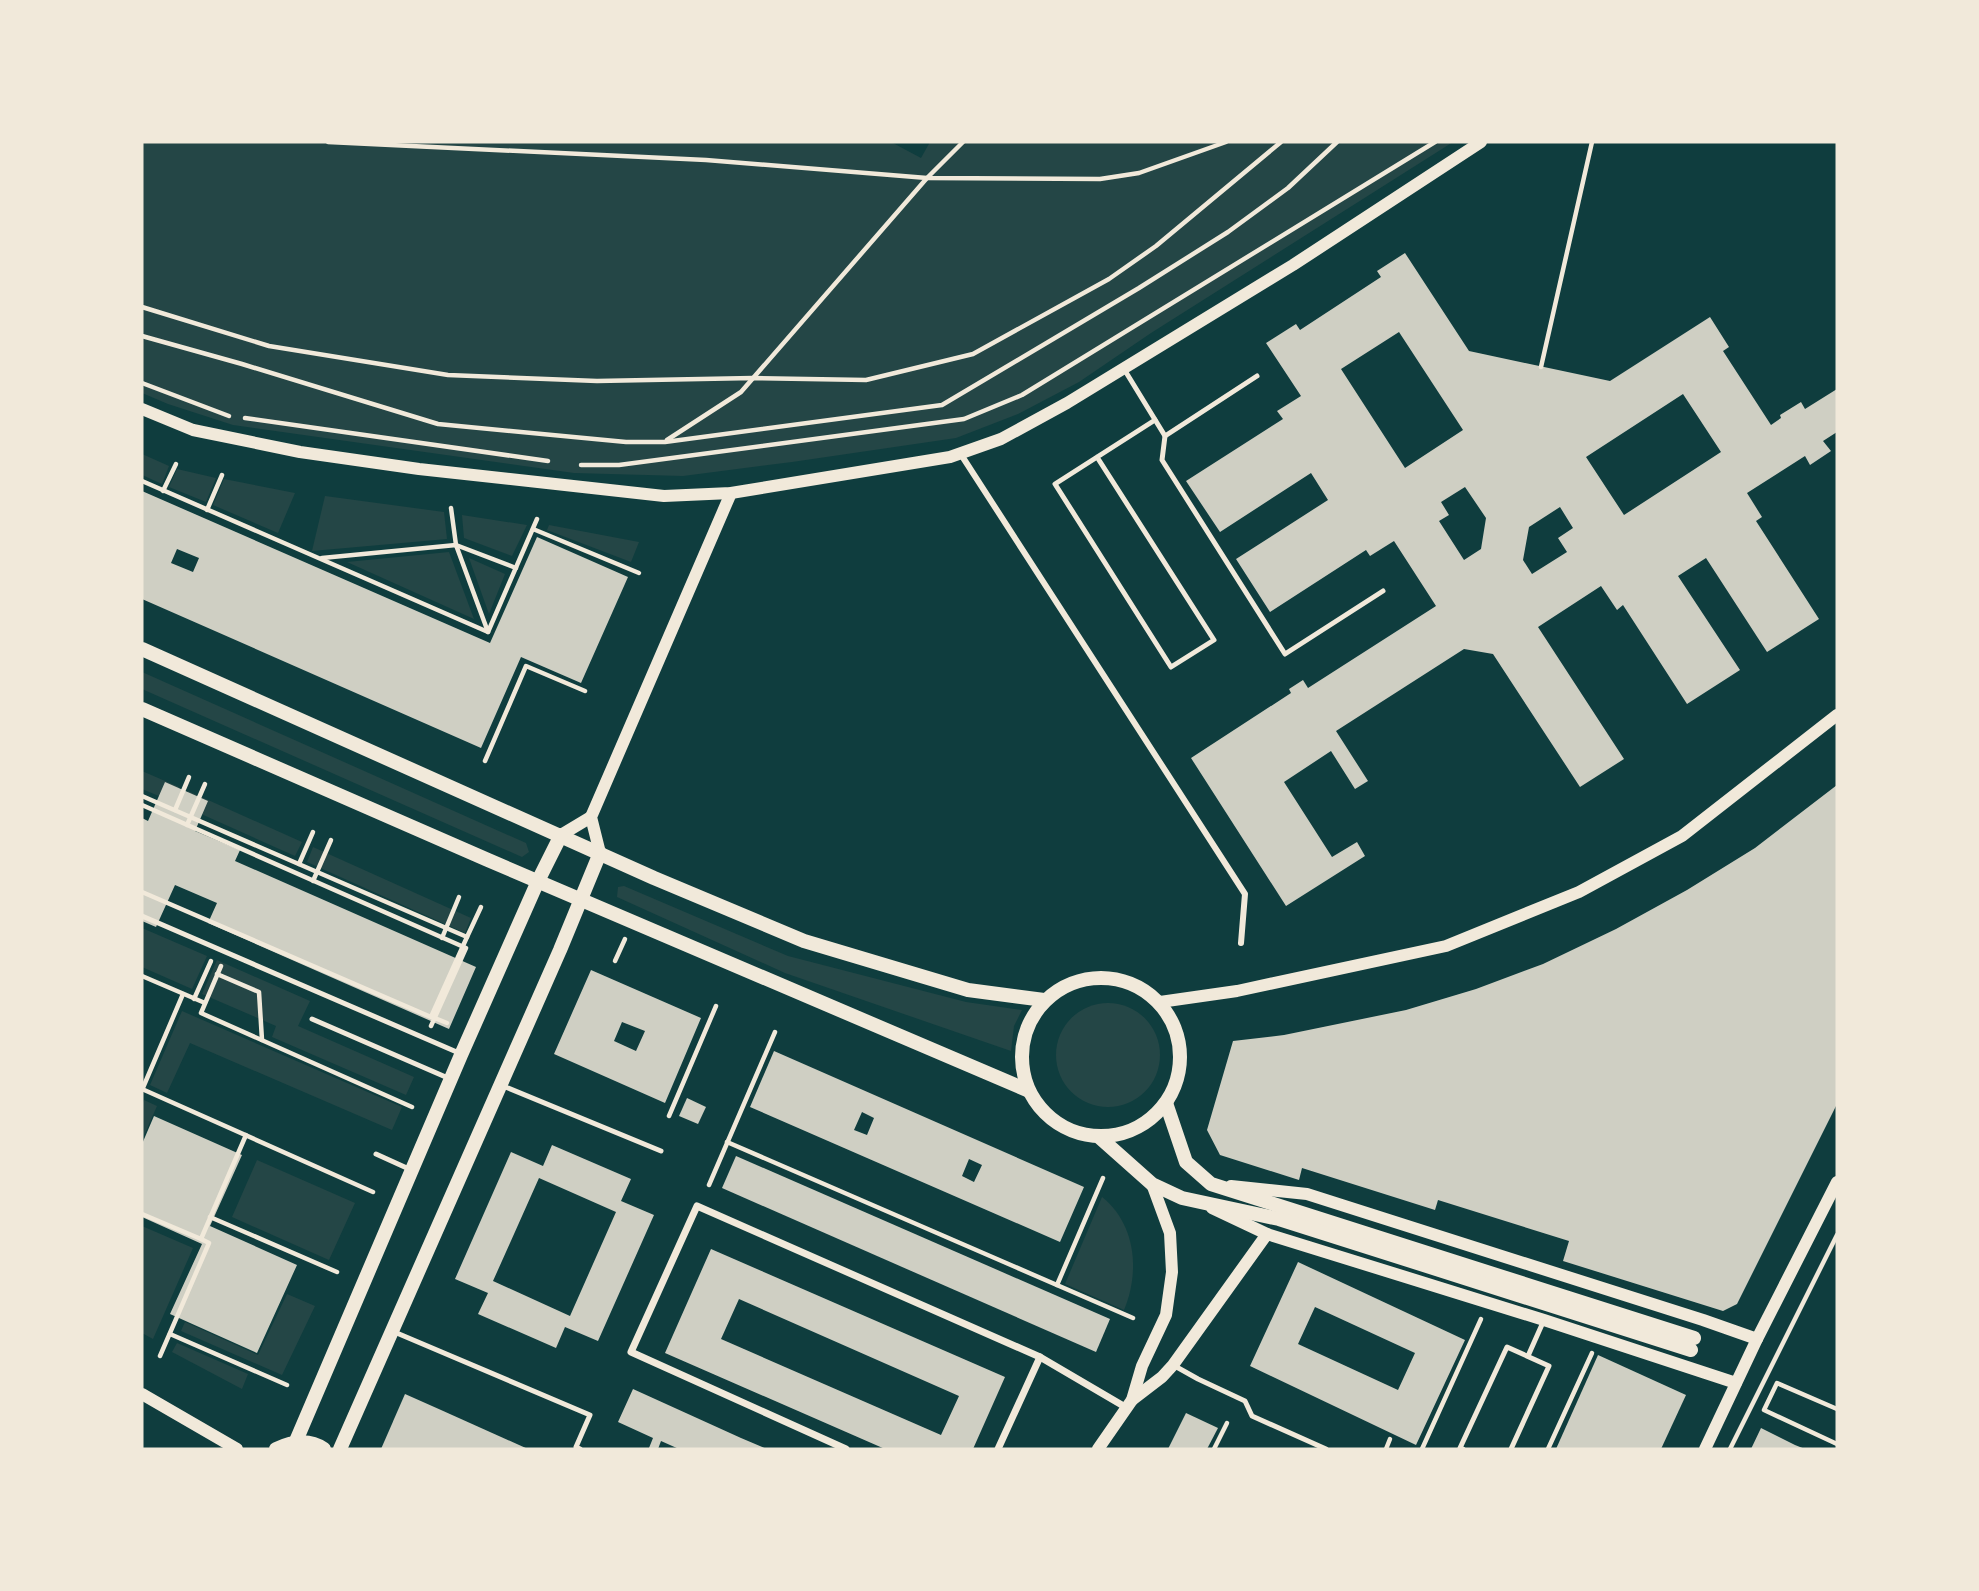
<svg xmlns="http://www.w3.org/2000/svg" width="1979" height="1591" font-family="'Fira Sans',sans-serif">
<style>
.green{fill:#244646}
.building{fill:#cfcfc3;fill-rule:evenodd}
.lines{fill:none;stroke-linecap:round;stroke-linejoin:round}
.path{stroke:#f1e9da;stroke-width:4.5}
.service{stroke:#f1e9da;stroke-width:5}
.pedestrian{stroke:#f1e9da;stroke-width:6}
.minor{stroke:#f1e9da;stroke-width:7}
.tertiary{stroke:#f1e9da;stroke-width:12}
.secondary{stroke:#f1e9da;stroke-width:14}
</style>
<rect width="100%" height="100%" fill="#0f3d3e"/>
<g class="green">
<polygon points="142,142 891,142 921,158 930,142 1453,142 1151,333 1079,382 1018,414 956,438 792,462 683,476 574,473 233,425 168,404 142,393"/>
<polygon points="142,454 169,466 162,484 142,475"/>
<polygon points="177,469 216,478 206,502 169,487"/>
<polygon points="224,479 295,493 278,533 213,505"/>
<polygon points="325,496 444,512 447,539 312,551"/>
<polygon points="462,515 527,525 512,556 464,538"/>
<polygon points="549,525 639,542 631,562 547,530"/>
<polygon points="449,552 474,619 347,562"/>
<polygon points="469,558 505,574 489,614"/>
<polygon points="142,672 526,843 529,852 522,857 142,689"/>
<polygon points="142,771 179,787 173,802 142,789"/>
<polygon points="188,791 302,842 295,856 181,805"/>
<polygon points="313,847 471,918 465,933 307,862"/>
<polygon points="624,886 788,956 966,1002 1022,1010 1014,1026 1011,1051 785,973 617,897 618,887"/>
<polygon points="142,928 207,956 192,989 142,967"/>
<polygon points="217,960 310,1001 298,1026 414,1077 406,1095 272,1037 276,1026 202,994"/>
<circle cx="1108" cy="1055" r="52"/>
<polygon points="182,1011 402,1107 392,1130 190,1043 167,1093 150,1085"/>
<polygon points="144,1100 157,1106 142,1140 142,1105"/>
<polygon points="257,1160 355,1203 329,1260 232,1217"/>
<path d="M1102,1197C1136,1224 1140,1272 1124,1310L1065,1284Z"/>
<polygon points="142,1226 193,1248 153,1339 142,1333"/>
<polygon points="287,1294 315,1306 282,1375 181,1331 185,1322 258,1355"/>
<polygon points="177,1343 248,1374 242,1389 172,1352"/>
</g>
<g class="building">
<path d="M1405,253L1469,351L1610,381L1710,317L1729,347L1723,351L1771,425L1781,418L1780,415L1801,402L1805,409L1837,389V432L1823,441L1831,451L1810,465L1805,456L1747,493L1762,517L1756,521L1819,619L1767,652L1706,558L1678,576L1740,670L1687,704L1623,605L1617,610L1601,586L1538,627L1624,759L1580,787L1493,654L1464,649L1336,731L1368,781L1355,789L1331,751L1284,782L1332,857L1357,842L1365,856L1286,906L1191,758L1291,693L1289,689L1303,680L1308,688L1436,606L1394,541L1370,556L1366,550L1270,612L1236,559L1328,500L1311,473L1220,532L1186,481L1283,419L1277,411L1301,396L1266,343L1296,324L1300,330L1381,277L1377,271ZM1399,332L1463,430L1405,468L1341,369ZM1683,394L1721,452L1624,515L1586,457ZM1465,487L1486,518L1481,549L1464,560L1439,521L1449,515L1441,502ZM1560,507L1573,528L1558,538L1567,552L1532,574L1523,560L1529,527Z"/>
<path d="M142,491L490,643L537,537L628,577L581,683L521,657L481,748L142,599ZM177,549L199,558L193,572L171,563Z"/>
<polygon points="165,782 208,801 195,831 240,850 235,861 476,967 449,1029 208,923 217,903 175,885 156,927 142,921 142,818 148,821"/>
<polygon points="1837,785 1837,1104 1737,1304 1723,1311 1563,1261 1569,1241 1438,1200 1435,1210 1302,1168 1299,1180 1220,1155 1207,1130 1233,1041 1284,1035 1406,1010 1476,989 1543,964 1616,929 1687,890 1755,848"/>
<path d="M591,970L701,1018L665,1103L554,1054ZM622,1022L645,1031L636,1051L614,1041Z"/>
<path d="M774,1051L1084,1187L1060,1242L750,1107ZM862,1112L874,1118L867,1135L854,1130ZM969,1159L982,1165L974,1182L962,1176Z"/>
<polygon points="687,1098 706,1107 698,1124 679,1116"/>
<polygon points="154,1116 242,1155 210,1226 297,1265 257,1353 170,1314 202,1244 142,1217 142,1144"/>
<path d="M552,1145L631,1179L621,1201L654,1215L598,1341L565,1327L556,1348L478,1314L488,1293L455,1279L511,1152L543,1166ZM539,1178L616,1212L570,1316L493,1281Z"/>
<polygon points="736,1156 1110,1319 1096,1352 722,1188"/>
<path d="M711,1249L1005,1377L973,1449H885L665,1353ZM739,1299L959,1396L941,1435L721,1339Z"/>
<path d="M1298,1262L1465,1340L1416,1445L1250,1366ZM1315,1307L1415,1353L1398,1390L1298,1344Z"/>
<polygon points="1598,1355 1686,1395 1661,1449 1556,1449"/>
<polygon points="633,1389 741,1438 767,1449 679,1449 661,1441 658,1449 652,1449 649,1448 653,1438 618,1422"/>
<polygon points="405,1394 441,1410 528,1449 381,1449"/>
<polygon points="1186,1413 1218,1428 1207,1449 1168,1449"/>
<polygon points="1761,1428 1795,1445 1805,1449 1751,1449"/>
</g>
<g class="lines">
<g class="path">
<polyline points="328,142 706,160 927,178 1100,179 1139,173 1226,142"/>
<polyline points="142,307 269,346 448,375 597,381 753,378 866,380 973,354 1109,279 1156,246 1281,142"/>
<polyline points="142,336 242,364 438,424 626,442 665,442 942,405 1139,288 1228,232 1288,188 1337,142"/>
<polyline points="1541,367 1592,142"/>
<polyline points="142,383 229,416"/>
<polyline points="245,418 548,461"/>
<polyline points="667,440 741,392 927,178 963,142"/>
<polyline points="581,465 619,465 964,419 1022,395 1435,142"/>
<polyline points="142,481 488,632 537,519"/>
<polyline points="163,491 176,464"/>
<polyline points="451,508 456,545 488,632"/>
<polyline points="207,510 222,475"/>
<polyline points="533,529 639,573"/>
<polyline points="322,558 456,545 516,568"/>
<polyline points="485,761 526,666 585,691"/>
<polyline points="142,796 467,937 431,1017 142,892"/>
<polyline points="142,805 466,948 431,1026"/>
<polyline points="175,810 189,777"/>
<polyline points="187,825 205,784"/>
<polyline points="299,864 313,832"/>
<polyline points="313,881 331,840"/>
<polyline points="467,937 481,907"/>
<polyline points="442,938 459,897"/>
<polyline points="615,961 625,939"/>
<polyline points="221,966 201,1013 412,1107"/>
<polyline points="217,974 259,992 262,1040"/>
<polyline points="142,976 205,1003"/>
<polyline points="194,999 211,961"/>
<polyline points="432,1017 447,1023"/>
<polyline points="142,1089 373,1192"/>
<polyline points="142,1090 183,994"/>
<polyline points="669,1116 716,1006"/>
<polyline points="727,1142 1133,1318"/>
<polyline points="709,1185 775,1032"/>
<polyline points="142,1214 201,1239 246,1135"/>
<polyline points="210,1217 337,1272"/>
<polyline points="1057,1285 1103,1178"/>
<polyline points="170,1334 287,1385"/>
<polyline points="160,1356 209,1243 201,1239"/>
<polyline points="1837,1409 1777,1383 1764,1410 1837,1444"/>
<polyline points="1214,1449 1227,1423"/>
<polyline points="1386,1449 1390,1439"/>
<polyline points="1422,1449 1481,1319"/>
<polyline points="1548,1449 1592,1353"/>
<polyline points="1730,1449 1837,1235"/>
</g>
<g class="service">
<polyline points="1124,369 1165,436 1257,376"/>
<polyline points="1165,436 1162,460 1285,654 1383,591"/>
<polyline points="1097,457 1214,640 1171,667 1055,484 1155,420"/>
<polyline points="142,916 459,1053"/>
<polyline points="312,1019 448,1078"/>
<polyline points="503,1086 661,1151"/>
<polyline points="376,1154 409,1169"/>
<polyline points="392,1331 590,1415 576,1447 580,1449"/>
<polyline points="1528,1356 1544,1320"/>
<polyline points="1173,1365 1198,1379 1245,1401 1252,1416 1326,1449"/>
<polyline points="1463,1449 1460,1448 1507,1347 1549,1366 1511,1449"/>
</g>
<polyline class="pedestrian" points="960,453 1245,894 1241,943"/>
<g class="minor">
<polyline points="846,1449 631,1352 697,1206 1040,1357 1127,1408"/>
<polyline points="998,1449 1040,1357"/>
</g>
<g class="tertiary">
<polyline points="142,409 193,430 300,452 419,469 664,496 731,493 950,457 1001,439 1067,403 1293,265 1481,142"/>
<polyline points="561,835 591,817"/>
<polyline points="600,853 591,817 731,493"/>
<polyline points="1160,1002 1237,991 1446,946 1579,892 1682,836 1837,715"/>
<polyline points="1231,1186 1307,1194 1703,1320 1757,1339"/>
<polyline points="1212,1208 1267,1234 1544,1320 1736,1383"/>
<polyline points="142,1394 237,1449"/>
<polyline points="1132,1400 1162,1377 1173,1365 1267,1234"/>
<polyline points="1098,1449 1132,1400 1142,1366 1166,1315 1172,1272 1170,1233 1152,1184"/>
<polyline points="1705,1449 1757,1339 1837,1182"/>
</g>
<g class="secondary">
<polyline points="142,649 654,878 804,941 968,990 1044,1000"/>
<polyline points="142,709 488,860 1027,1090"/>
<circle cx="1101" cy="1057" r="79"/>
<polyline points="1166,1103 1186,1162 1211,1184 1694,1338"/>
<polyline points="1098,1136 1152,1184 1182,1198 1279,1219 1691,1350"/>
<polyline points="296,1441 461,1055 538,881 561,835"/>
<path d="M276,1449C291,1442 308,1438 324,1449"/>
<polyline points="340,1449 560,950 600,853"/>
</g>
</g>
<rect width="1979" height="1591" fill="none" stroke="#f1e9da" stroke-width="287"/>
</svg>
